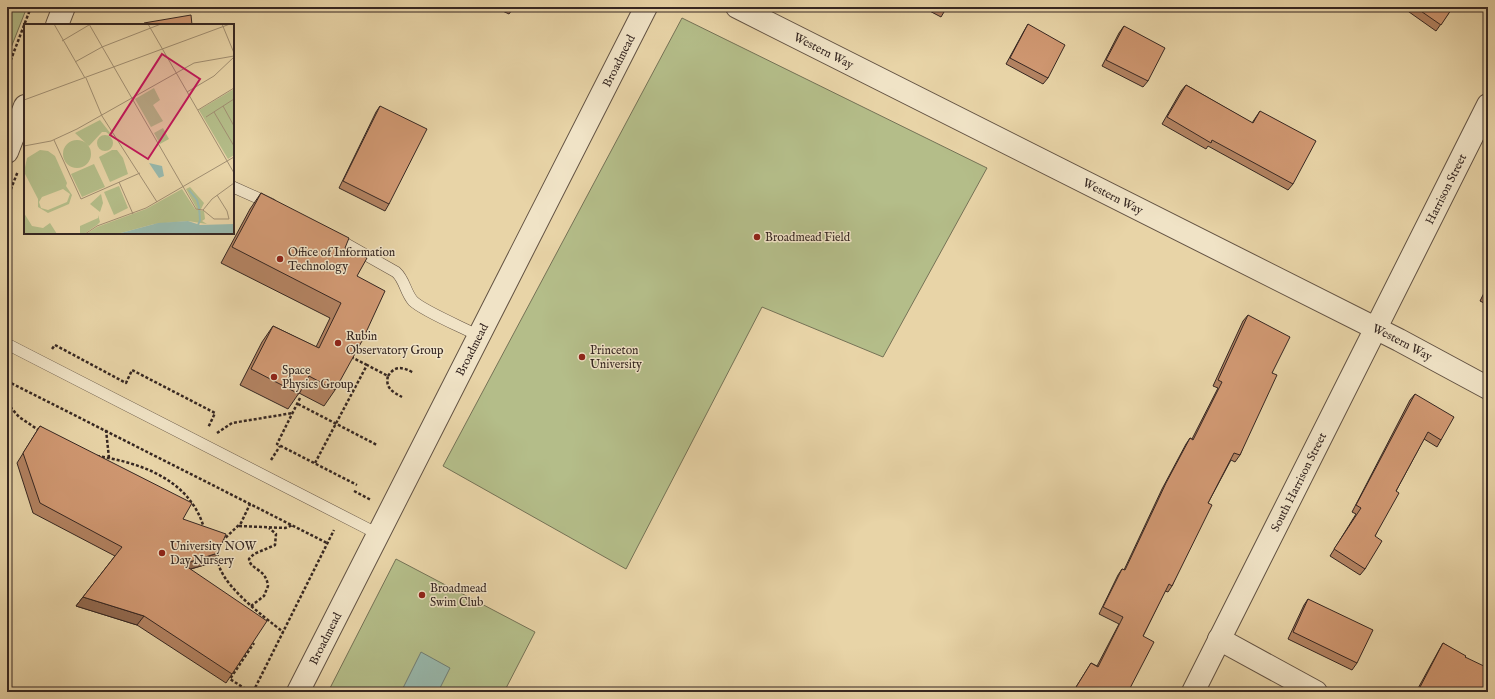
<svg xmlns="http://www.w3.org/2000/svg" width="1495" height="699" font-family="'IM FELL English',serif">
<style>
.green{fill:#b4bd89;stroke:#757256}
.water{fill:#98b8ac;stroke:#717e75}
.lines{fill:none;stroke-linecap:round;stroke-linejoin:round}
.service-casing{stroke:#625243;stroke-width:12}
.minor-casing{stroke:#625243;stroke-width:24}
.tertiary-casing{stroke:#625243;stroke-width:24}
.path{stroke:#362722;stroke-width:2.5;stroke-dasharray:3 2;stroke-linecap:butt}
.service{stroke:#f0e3c6;stroke-width:11}
.minor{stroke:#f0e3c6;stroke-width:22}
.tertiary{stroke:#f0e3c6;stroke-width:22}
.wall{fill:#b38362;stroke:#362722}
.shaded-wall{fill:#926a50;stroke:#362722}
.building{fill:#d09872;stroke:#362722}
.poi-dot{fill:#8f2418;stroke:#f0e3c6;stroke-width:1.5}
.labels{text-anchor:middle;stroke-width:3;stroke-linejoin:round;paint-order:stroke}
.street-label{font-size:12px;fill:#362722;stroke:#f0e3c6}
.poi-label{font-size:12px;fill:#362722;stroke:#f0e3c6;text-anchor:start}
.inset-river{fill:none;stroke:#98b8ac;stroke-width:2}
.inset-road{fill:none;stroke:#a18f72;stroke-width:1}
.view{fill:#c2185b;fill-opacity:0.15;stroke:#c2185b;stroke-width:2}
.inset-edge{fill:none;stroke:#362722;stroke-width:2}
</style>
<rect width="100%" height="100%" fill="#e8d4a7"/>
<filter id="stains"><feTurbulence type="fractalNoise" baseFrequency=".005" numOctaves="4"/><feColorMatrix values="0 0 0 0 .2 0 0 0 0 .09 0 0 0 0 .02 0 0 0 .5 -.17"/></filter>
<radialGradient id="worn" r=".72"><stop offset=".6" stop-color="#630" stop-opacity="0"/><stop offset="1" stop-color="#630" stop-opacity=".3"/></radialGradient>
<g class="green">
<polygon points="7,7 27,7 7,58"/>
<polygon points="682,18 987,168 883,357 762,307 626,569 443,466"/>
<polygon points="396,559 535,632 504,692 328,692"/>
</g>
<polygon class="water" points="421,652 450,668 438,692 401,692"/>
<g class="lines">
<defs>
<g id="service">
<polyline points="233,187 271,204"/>
<path d="M334,237L396,272C405,280 405,292 413,301C423,311 464,328 479,336"/>
<polyline points="7,344 378,534"/>
</g>
<g id="minor">
<path id="s1" d="M737,7L1399,340L1488,388"/>
<polyline points="57,25 64,7"/>
<polyline points="7,152 25,106"/>
<polyline points="1219,639 1316,692"/>
<path id="s2" d="M298,692L646,7"/>
</g>
<g id="tertiary">
<path id="s3" d="M1193,692L1488,105"/>
</g>
</defs>
<use href="#service" class="service-casing"/>
<use href="#minor" class="minor-casing"/>
<use href="#tertiary" class="tertiary-casing"/>
<g class="path">
<polyline points="7,70 31,7"/>
<polyline points="7,199 18,171"/>
<polyline points="52,349 55,345 126,383 132,370 215,413 208,428"/>
<polyline points="351,357 367,365"/>
<path d="M388,376C395,365 403,367 414,373"/>
<polyline points="7,381 327,543"/>
<polyline points="300,398 277,444 357,485"/>
<polyline points="7,403 19,417 40,431"/>
<polyline points="298,404 377,445"/>
<polyline points="106,430 109,458"/>
<polyline points="217,433 232,423 293,413"/>
<path d="M97,456C142,463 190,480 204,528"/>
<polyline points="271,460 280,446"/>
<path d="M315,463L367,365L388,376C385,387 392,392 402,397"/>
<polyline points="354,491 371,500"/>
<polyline points="239,526 285,528 293,525"/>
<polyline points="222,541 241,523 250,504"/>
<path d="M218,553C212,580 265,617 283,632"/>
<path d="M251,606L264,596L268,586C266,568 250,570 249,559L254,554L275,545L276,534L269,528"/>
<polyline points="250,692 230,679 254,643"/>
<polyline points="253,692 334,530"/>
</g>
<use href="#service" class="service"/>
<use href="#minor" class="minor"/>
<use href="#tertiary" class="tertiary"/>
</g>
<g class="wall">
<polygon points="494,7 514,7 509,14"/>
<polygon points="922,7 947,7 941,17"/>
<polygon points="1402,7 1453,7 1436,31"/>
<polygon points="1028,24 1048,78 1043,84 1006,64 1024,31"/>
<polygon points="1124,26 1148,81 1143,87 1102,66 1119,33"/>
<polygon points="1186,85 1252,123 1260,111 1293,184 1288,190 1208,146 1206,149 1162,124 1181,91"/>
<polygon points="380,106 389,204 385,211 339,188 376,112"/>
<polygon points="261,193 345,248 357,276 335,390 324,406 299,393 288,409 240,385 262,342 273,326 316,347 330,318 221,263 250,209"/>
<polygon points="1488,285 1488,305 1480,301"/>
<polygon points="1248,315 1272,373 1240,455 1235,462 1231,460 1208,503 1172,586 1168,592 1165,591 1143,636 1128,692 1073,692 1091,663 1097,666 1119,624 1099,614 1118,575 1122,569 1124,570 1162,489 1186,444 1190,438 1192,439 1218,388 1213,386 1243,321"/>
<polygon points="1415,394 1441,440 1437,447 1424,439 1396,491 1375,536 1365,569 1360,575 1330,556 1356,514 1352,512 1410,400"/>
<polygon points="40,426 183,519 218,553 211,563 191,569 232,674 226,683 137,625 76,606 83,597 115,556 33,513 17,463"/>
<polygon points="1308,599 1357,663 1352,670 1288,639 1304,605"/>
<polygon points="1443,643 1465,657 1488,692 1416,692 1439,650"/>
</g>
<g class="shaded-wall">
<polygon points="218,553 211,563 177,573 183,564"/>
<polygon points="83,597 144,616 137,625 76,606"/>
</g>
<g class="building">
<polygon points="938,7 947,7 945,11"/>
<polygon points="1415,7 1453,7 1441,25"/>
<polygon points="191,15 192,25 144,25 144,23"/>
<polygon points="1028,24 1065,45 1048,78 1010,58"/>
<polygon points="1124,26 1165,48 1148,81 1106,60"/>
<polygon points="1186,85 1253,123 1260,111 1316,141 1293,184 1212,140 1211,143 1167,117"/>
<polygon points="380,106 427,129 389,204 343,181"/>
<polygon points="261,193 349,238 345,248 367,258 357,276 385,291 362,341 335,390 309,376 299,394 251,369 273,326 319,348 341,303 232,247"/>
<polygon points="1488,288 1488,296 1485,295"/>
<polygon points="1248,315 1290,337 1272,373 1277,375 1240,455 1234,453 1208,503 1212,505 1172,586 1169,584 1143,636 1154,642 1128,692 1073,692 1091,663 1098,667 1123,617 1103,607 1122,569 1125,570 1166,483 1190,438 1193,440 1222,382 1218,380"/>
<polygon points="1415,394 1454,417 1441,440 1428,432 1396,491 1399,493 1375,536 1382,541 1365,569 1334,549 1361,508 1356,505"/>
<polygon points="40,426 192,503 183,519 226,534 218,553 183,564 267,621 232,674 144,616 83,597 122,547 40,503 23,453"/>
<polygon points="1308,599 1373,630 1357,663 1293,632"/>
<polygon points="1443,643 1466,656 1465,657 1488,668 1488,692 1419,692 1418,691"/>
</g>
<g class="poi-dot">
<circle cx="757" cy="237" r="4"/>
<circle cx="280" cy="259" r="4"/>
<circle cx="338" cy="343" r="4"/>
<circle cx="582" cy="357" r="4"/>
<circle cx="274" cy="377" r="4"/>
<circle cx="162" cy="553" r="4"/>
<circle cx="422" cy="595" r="4"/>
</g>
<g class="labels">
<g class="street-label">
<text dy="4" stroke="none"><textPath href="#s1" startOffset="97">Western Way</textPath></text>
<text dy="4" stroke="none"><textPath href="#s2" startOffset="708">Broadmead</textPath></text>
<text dy="4" stroke="none"><textPath href="#s3" startOffset="563">Harrison Street</textPath></text>
<text dy="4" stroke="none"><textPath href="#s1" startOffset="421">Western Way</textPath></text>
<text dy="4" stroke="none"><textPath href="#s1" startOffset="745">Western Way</textPath></text>
<text dy="4" stroke="none"><textPath href="#s2" startOffset="384">Broadmead</textPath></text>
<text dy="4" stroke="none"><textPath href="#s3" startOffset="235">South Harrison Street</textPath></text>
<text dy="4" stroke="none"><textPath href="#s2" startOffset="60">Broadmead</textPath></text>
</g>
<g class="poi-label">
<text x="765" y="241">Broadmead Field</text>
<text x="288" y="256">Office of Information<tspan x="288" dy="14">Technology</tspan></text>
<text x="346" y="340">Rubin<tspan x="346" dy="14">Observatory Group</tspan></text>
<text x="590" y="354">Princeton<tspan x="590" dy="14">University</tspan></text>
<text x="282" y="374">Space<tspan x="282" dy="14">Physics Group</tspan></text>
<text x="170" y="550">University NOW<tspan x="170" dy="14">Day Nursery</tspan></text>
<text x="430" y="592">Broadmead<tspan x="430" dy="14">Swim Club</tspan></text>
</g>
</g>
<g transform="translate(24 24)">
<rect width="210" height="210" fill="#e8d4a7"/>
<path d="M130,64L136,76L129,81L139,97L127,103L111,75ZM210,65V131L204,135L175,86ZM76,96L91,115L82,108H78L65,122L51,109ZM139,104L145,115L136,120L130,109ZM73 119a8 8 0 1 1 16 0a8 8 0 1 1-16 0ZM39 130a14 14 0 1 1 28 0a14 14 0 1 1-28 0ZM16,126L24,127L31,132L43,159L42,162L48,171L45,180L24,189L14,183V175L0,148L3,134ZM39,165L46,170L43,178L24,186L17,184L15,178L18,173ZM88,126H93L99,134L104,150L86,158L75,133ZM70,140L81,163L58,173L47,150ZM95,162L104,184L90,191L80,168ZM166,163L180,179L177,185H173L162,165ZM158,165L171,185L180,187L181,195L178,197L183,200L164,197L130,200L93,210H62L73,203L122,185ZM77,170L79,179L76,188L66,180ZM0,189L8,202L19,204L26,199L33,210H0ZM74,191L76,198L73,201L60,210H56V202L74,194Z" fill="#b4bd89" fill-rule="evenodd"/>
<path d="M125,139L138,142L140,152L135,154ZM164,197L176,201L210,200V210H93L134,199Z" fill="#98b8ac"/>
<path class="inset-river" d="M165,166L173,176L175,183L176,196L174,201"/>
<path class="inset-road" d="M30,0L61,54M65,0L172,185L179,186M124,0L210,149M198,0L210,29M38,17L65,1M51,38L78,23L137,0M62,54L78,92L133,178M163,68L190,52L210,33M0,76L206,0M199,82L210,102M174,86L210,64M190,88L210,122M182,93L210,75M30,116L57,175L116,149M0,122L27,117L53,105L170,39L210,32M95,158L109,190M179,186L190,195H205L203,187L193,171M179,186L188,175L210,159M61,210L73,202L122,184L210,133"/>
<path class="view" d="M138,30L176,55L124,135L86,111Z"/>
<rect width="210" height="210" class="inset-edge"/>
</g>
<rect width="1495" height="699" fill="none" stroke="#e8d4a7" stroke-width="24"/>
<rect x="8" y="8" width="1479" height="683" fill="none" stroke="#362722" stroke-width="2"/>
<rect x="12" y="12" width="1471" height="675" fill="none" stroke="#362722"/>
<rect width="100%" height="100%" filter="url(#stains)"/>
<rect width="100%" height="100%" fill="url(#worn)"/>
</svg>
